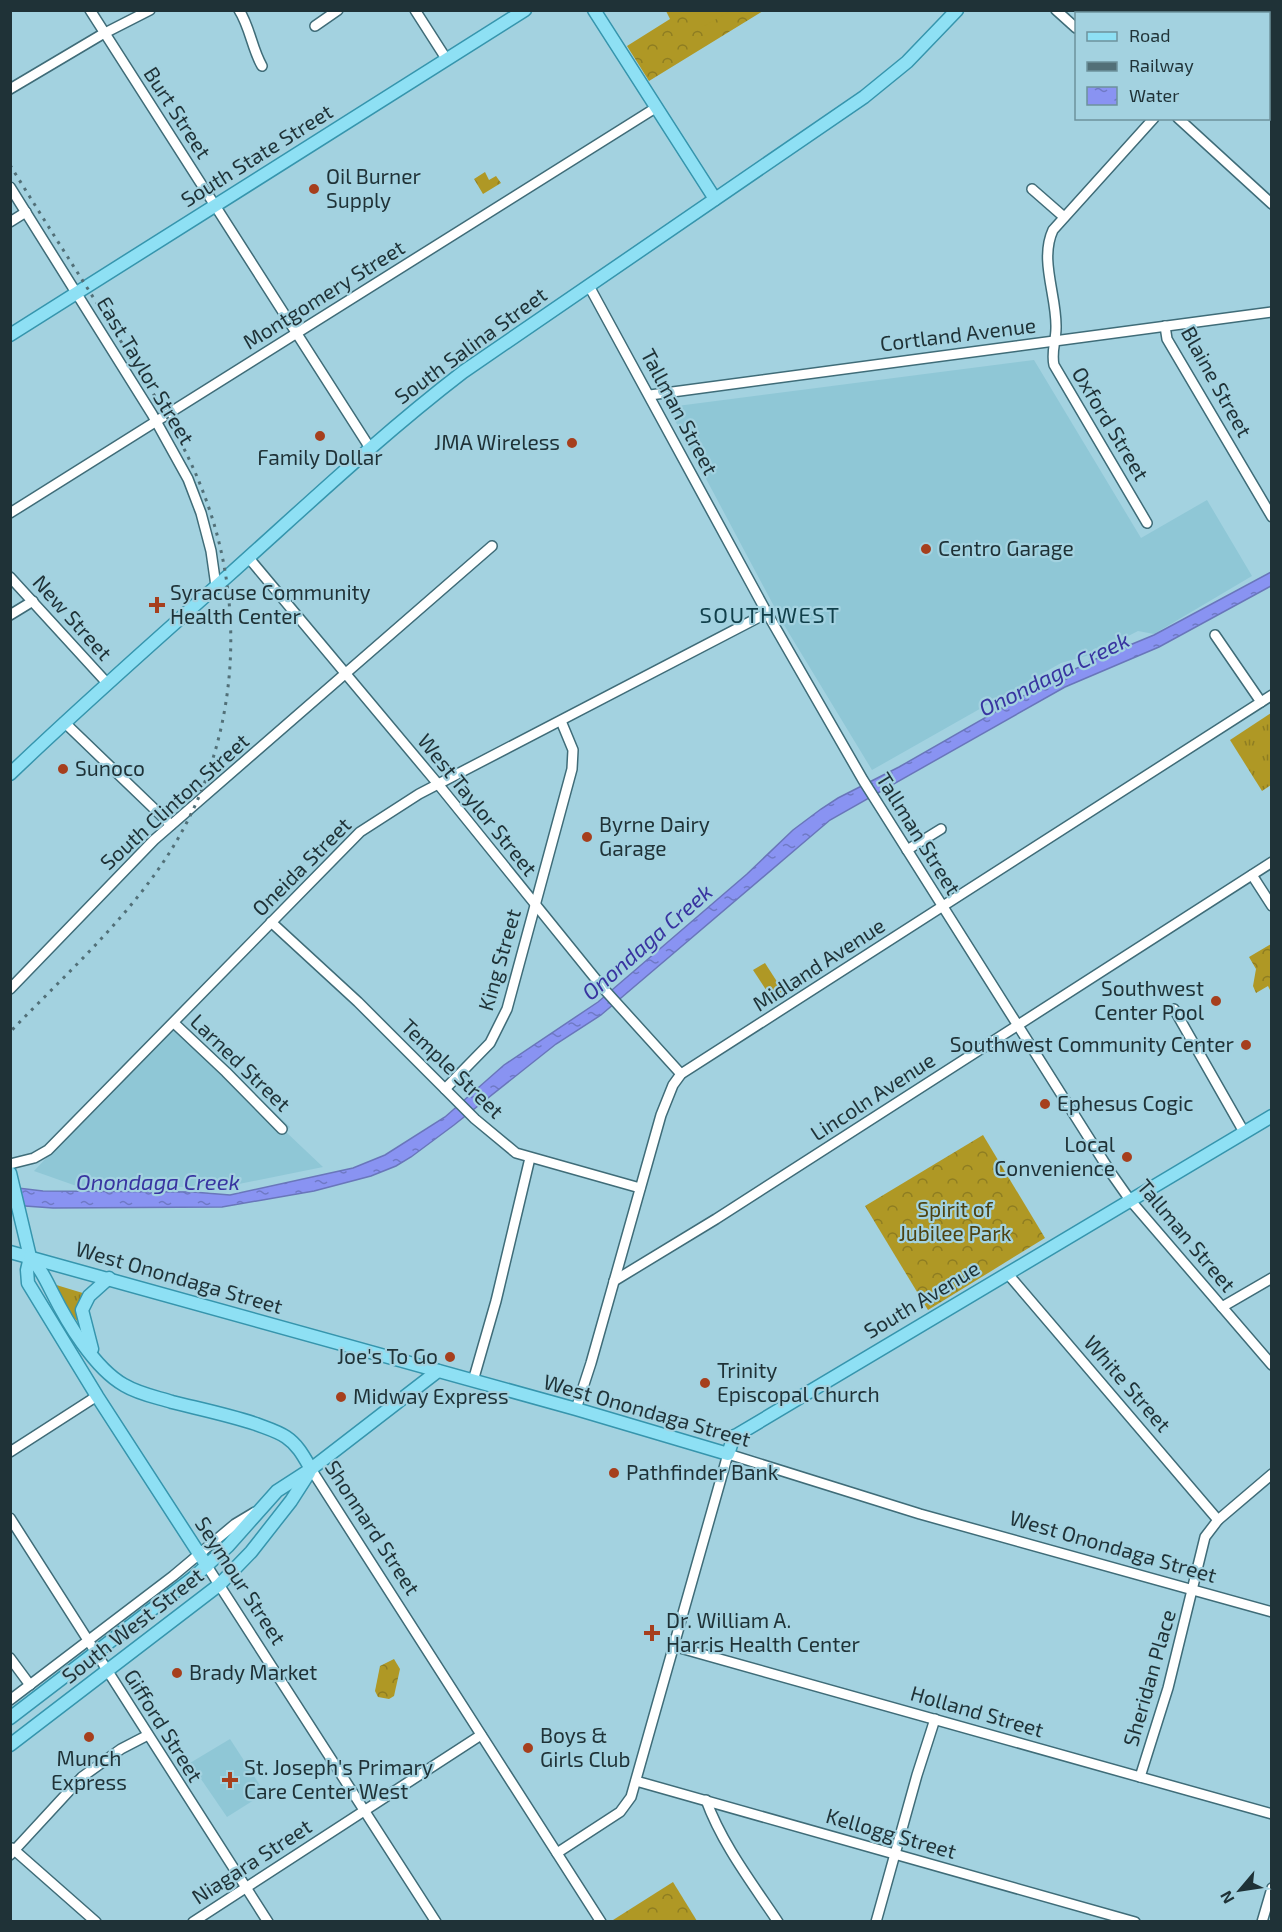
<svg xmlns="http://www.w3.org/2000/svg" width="1282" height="1932" font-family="'Exo 2',sans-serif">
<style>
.built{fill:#8fc7d6}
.grass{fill:url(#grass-tufts)}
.forest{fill:url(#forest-crowns)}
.garden{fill:#af9825}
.water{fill:url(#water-ripples);stroke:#6976ba;stroke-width:1.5}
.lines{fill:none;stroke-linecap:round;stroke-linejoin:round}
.minor-casing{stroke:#3f6c78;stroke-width:12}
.major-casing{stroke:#3695ad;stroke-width:15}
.minor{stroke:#fff;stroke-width:9}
.major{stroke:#8ee0f4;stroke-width:12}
.rail{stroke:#527078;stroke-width:3;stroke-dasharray:3 6;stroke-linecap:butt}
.poi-dot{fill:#a63f1d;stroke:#a3d2e0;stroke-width:2}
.labels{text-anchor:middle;stroke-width:4.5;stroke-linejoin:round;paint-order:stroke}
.street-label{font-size:21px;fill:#1f3237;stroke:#a3d2e0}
.poi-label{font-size:21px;fill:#1f3237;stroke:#a3d2e0;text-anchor:start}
.park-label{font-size:21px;fill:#4c4211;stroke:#a3d2e0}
.neighbourhood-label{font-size:22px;letter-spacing:1.5px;fill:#103f4a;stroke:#a3d2e0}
.water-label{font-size:22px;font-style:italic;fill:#3834a0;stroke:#a3d2e0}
</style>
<defs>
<pattern id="grass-tufts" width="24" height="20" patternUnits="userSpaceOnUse" patternTransform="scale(1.5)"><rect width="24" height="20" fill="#af9825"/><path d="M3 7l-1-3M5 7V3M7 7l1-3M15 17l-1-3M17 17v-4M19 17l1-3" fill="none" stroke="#8e7d21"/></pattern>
<pattern id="forest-crowns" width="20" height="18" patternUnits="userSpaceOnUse" patternTransform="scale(1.5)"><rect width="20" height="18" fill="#af9825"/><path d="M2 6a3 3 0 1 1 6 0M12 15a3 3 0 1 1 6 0" fill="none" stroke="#8e7d21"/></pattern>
<pattern id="water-ripples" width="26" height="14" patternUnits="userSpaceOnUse" patternTransform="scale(1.5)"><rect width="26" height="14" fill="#8993f2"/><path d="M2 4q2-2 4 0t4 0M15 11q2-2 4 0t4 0" fill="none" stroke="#6f79c5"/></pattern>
</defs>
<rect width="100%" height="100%" fill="#a3d2e0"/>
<g class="built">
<polygon points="1034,360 1141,538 1207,500 1252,576 1154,634 1138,631 1093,654 1061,663 872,770 784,625 671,413 677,406"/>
<polygon points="177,1019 290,1127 286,1132 323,1167 229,1186 85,1189 34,1171"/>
<polygon points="230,1739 265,1793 227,1817 190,1763"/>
</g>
<g class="grass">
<polygon points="1271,713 1271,785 1262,791 1230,740"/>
<polygon points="53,1284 86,1294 77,1312 78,1322 65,1308"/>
</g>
<g class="forest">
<polygon points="666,11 763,11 649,81 627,46 670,19"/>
<polygon points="485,172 489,180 496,176 501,183 483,194 474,179"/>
<polygon points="1271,944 1271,992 1268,986 1256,993 1253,986 1256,969 1249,957"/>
<polygon points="983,1135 1045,1238 928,1310 865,1206"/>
<polygon points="394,1659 400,1669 394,1696 389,1699 378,1697 375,1691 380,1666"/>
<polygon points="673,1882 697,1921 614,1921 613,1920"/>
</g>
<g class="garden">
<polygon points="693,11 730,11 703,27"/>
<polygon points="765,963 783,991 772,999 753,970"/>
</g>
<polygon class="water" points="1271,572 1271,586 1159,647 1065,687 830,820 601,1015 556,1044 454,1125 411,1157 396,1166 371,1176 314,1191 222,1207 53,1208 11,1205 10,1187 43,1191 193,1192 230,1195 353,1168 385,1155 445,1117 504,1065 598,1002 747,874 793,830 821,809 838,798 899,767 1044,684 1096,659 1154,635"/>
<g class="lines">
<defs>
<g id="minor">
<polyline points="90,10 370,448"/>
<path d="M239,10C250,27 252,49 262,66"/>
<polyline points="415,10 447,60"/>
<polyline points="1056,10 1076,28"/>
<polyline points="315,26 338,10"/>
<polyline points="10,89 101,35 150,10"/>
<polyline points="1178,118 1272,204"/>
<polyline points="10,187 152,414 188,479 201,513 211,551 216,586"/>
<polyline points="1032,189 1064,217"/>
<polyline points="10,222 26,212"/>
<polyline points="589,286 767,613 863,780 1111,1173 1130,1200 1272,1365"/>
<polyline points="1165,326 1167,339 1272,517"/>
<polyline points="650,395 1272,312"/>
<polyline points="10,513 657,107"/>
<path d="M1147,523L1054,365C1051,352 1056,341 1056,328C1057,296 1039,260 1053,230L1154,118"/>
<polyline points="248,557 438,784 603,988 681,1074"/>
<polyline points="10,577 107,683"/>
<polyline points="10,615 33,601"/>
<polyline points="1215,635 1261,702"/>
<polyline points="64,722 171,825"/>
<polyline points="907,850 941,829"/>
<polyline points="1252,875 1272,906"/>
<polyline points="271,922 358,1002 475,1119 516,1153 640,1188"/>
<polyline points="10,989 154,840 492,546"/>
<polyline points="1174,1009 1244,1132"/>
<polyline points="174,1023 226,1072 282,1129"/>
<polyline points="445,1089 490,1043 507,1009 572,769 573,750 561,721"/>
<polyline points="10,1164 34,1158 48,1150 360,832 419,794 767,613"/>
<polyline points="1007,1273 1218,1520"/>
<polyline points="614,1281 716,1219 1272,862"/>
<polyline points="1222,1307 1272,1278"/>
<polyline points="473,1381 496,1301 530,1158"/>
<polyline points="576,1409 591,1363 661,1115 673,1085 681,1074 1272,695"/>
<polyline points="10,1452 97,1396"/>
<polyline points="311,1469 601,1922"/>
<polyline points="10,1518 268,1922"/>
<polyline points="207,1566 436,1922"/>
<polyline points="673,1646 1272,1814"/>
<polyline points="10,1658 30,1685"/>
<polyline points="10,1700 173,1576 235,1524 255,1512"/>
<polyline points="1140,1777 1168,1688 1205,1537 1218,1520 1272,1474"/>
<polyline points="636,1781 1135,1922"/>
<path d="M706,1800C722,1844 752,1883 778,1922"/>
<polyline points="12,1848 96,1922"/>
<polyline points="557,1853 620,1812 631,1797 728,1454 920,1514 1272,1612"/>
<polyline points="10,1855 82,1777 121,1749 148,1735"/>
<polyline points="193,1922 481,1735"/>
<polyline points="876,1922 917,1775 935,1719"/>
<polyline points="1262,1922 1272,1888"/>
</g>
<g id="major">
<polyline points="594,10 715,199"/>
<polyline points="10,335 525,10"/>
<path d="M10,774C82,705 156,640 229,575C306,506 381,435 463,372L864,97L907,62L957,10"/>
<polyline points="10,1173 30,1257 27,1270 28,1283 97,1396 207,1566"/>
<polyline points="10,1252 576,1409 728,1454 734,1436 737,1435 1272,1116"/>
<path d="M30,1257C40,1268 45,1278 52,1292C67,1322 94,1368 124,1385C139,1394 156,1397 172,1402C200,1409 229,1415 256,1424C266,1428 277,1431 286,1437C298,1445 304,1457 311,1469"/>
<polyline points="92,1349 82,1310 89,1296 109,1278"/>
<polyline points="10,1718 193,1578 228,1546 277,1491 311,1469 438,1371"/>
<polyline points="10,1745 219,1585 251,1552 291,1501 309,1473"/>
</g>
</defs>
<use href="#minor" class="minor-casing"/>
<use href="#major" class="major-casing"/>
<use href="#minor" class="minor"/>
<use href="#major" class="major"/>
<path class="rail" d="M10,165C47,225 85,284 122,343C153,393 185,442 205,497C250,617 236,754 164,861C122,924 63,977 10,1032"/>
</g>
<g class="poi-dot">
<circle cx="314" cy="189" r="6"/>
<circle cx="320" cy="436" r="6"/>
<circle cx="572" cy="443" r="6"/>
<circle cx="926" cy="549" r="6"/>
<path d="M154 596h6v6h6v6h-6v6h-6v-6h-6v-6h6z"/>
<circle cx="63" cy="769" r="6"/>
<circle cx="587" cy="837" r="6"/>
<circle cx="1216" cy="1001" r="6"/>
<circle cx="1246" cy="1045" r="6"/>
<circle cx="1045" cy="1104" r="6"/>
<circle cx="1127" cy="1157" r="6"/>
<circle cx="450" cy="1357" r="6"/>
<circle cx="705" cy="1383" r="6"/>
<circle cx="341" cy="1397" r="6"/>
<circle cx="614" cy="1473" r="6"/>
<path d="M649 1624h6v6h6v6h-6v6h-6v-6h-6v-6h6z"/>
<circle cx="177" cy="1673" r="6"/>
<circle cx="89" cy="1737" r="6"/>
<circle cx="528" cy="1748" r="6"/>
<path d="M227 1771h6v6h6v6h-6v6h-6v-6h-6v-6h6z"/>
</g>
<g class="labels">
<g class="street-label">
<text transform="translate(177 113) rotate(57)" y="7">Burt Street</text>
<text transform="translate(257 156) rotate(-32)" y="7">South State Street</text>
<text transform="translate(324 295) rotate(-32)" y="7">Montgomery Street</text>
<text transform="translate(958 335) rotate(-7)" y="7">Cortland Avenue</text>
<text transform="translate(471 346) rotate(-36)" y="7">South Salina Street</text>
<text transform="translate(145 371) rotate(59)" y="7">East Taylor Street</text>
<text transform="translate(1216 382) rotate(61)" y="7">Blaine Street</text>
<text transform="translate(679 412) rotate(62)" y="7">Tallman Street</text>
<text transform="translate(1110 424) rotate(59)" y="7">Oxford Street</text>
<text transform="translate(72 618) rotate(48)" y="7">New Street</text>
<text transform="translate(175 802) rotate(-42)" y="7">South Clinton Street</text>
<text transform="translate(477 805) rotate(51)" y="7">West Taylor Street</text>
<text transform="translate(918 834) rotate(58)" y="7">Tallman Street</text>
<text transform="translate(302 867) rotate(-45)" y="7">Oneida Street</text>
<text transform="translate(500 960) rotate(-74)" y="7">King Street</text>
<text transform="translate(819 965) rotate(-33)" y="7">Midland Avenue</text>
<text transform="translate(240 1063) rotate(44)" y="7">Larned Street</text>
<text transform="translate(452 1069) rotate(44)" y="7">Temple Street</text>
<text transform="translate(873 1097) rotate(-33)" y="7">Lincoln Avenue</text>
<text transform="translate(1186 1236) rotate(50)" y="7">Tallman Street</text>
<text transform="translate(179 1278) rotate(16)" y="7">West Onondaga Street</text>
<text transform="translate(922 1300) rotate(-31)" y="7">South Avenue</text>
<text transform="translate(1127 1384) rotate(49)" y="7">White Street</text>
<text transform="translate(647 1411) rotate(16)" y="7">West Onondaga Street</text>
<text transform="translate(372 1528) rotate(57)" y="7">Shonnard Street</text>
<text transform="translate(1113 1547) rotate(16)" y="7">West Onondaga Street</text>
<text transform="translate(240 1581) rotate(57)" y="7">Seymour Street</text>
<text transform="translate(133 1626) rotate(-38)" y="7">South West Street</text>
<text transform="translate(1150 1678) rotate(-74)" y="7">Sheridan Place</text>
<text transform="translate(977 1712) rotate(16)" y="7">Holland Street</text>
<text transform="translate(163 1726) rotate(58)" y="7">Gifford Street</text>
<text transform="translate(891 1834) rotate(16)" y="7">Kellogg Street</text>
<text transform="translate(252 1862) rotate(-33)" y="7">Niagara Street</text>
</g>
<g class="poi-label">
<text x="326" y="184">Oil Burner<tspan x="326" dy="24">Supply</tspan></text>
<text x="560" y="450" text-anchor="end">JMA Wireless</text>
<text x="320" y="465" text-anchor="middle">Family Dollar</text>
<text x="938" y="556">Centro Garage</text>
<text x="170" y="600">Syracuse Community<tspan x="170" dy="24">Health Center</tspan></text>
<text x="75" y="776">Sunoco</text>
<text x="599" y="832">Byrne Dairy<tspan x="599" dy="24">Garage</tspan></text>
<text x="1204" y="996" text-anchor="end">Southwest<tspan x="1204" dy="24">Center Pool</tspan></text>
<text x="1234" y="1052" text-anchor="end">Southwest Community Center</text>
<text x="1057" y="1111">Ephesus Cogic</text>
<text x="1115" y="1152" text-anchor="end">Local<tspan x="1115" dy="24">Convenience</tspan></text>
<text x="438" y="1364" text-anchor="end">Joe's To Go</text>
<text x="717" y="1378">Trinity<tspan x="717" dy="24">Episcopal Church</tspan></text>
<text x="353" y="1404">Midway Express</text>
<text x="626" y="1480">Pathfinder Bank</text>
<text x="666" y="1628">Dr. William A.<tspan x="666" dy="24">Harris Health Center</tspan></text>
<text x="189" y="1680">Brady Market</text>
<text x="540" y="1743">Boys &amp;<tspan x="540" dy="24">Girls Club</tspan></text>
<text x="89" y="1766" text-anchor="middle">Munch<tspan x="89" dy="24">Express</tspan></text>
<text x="244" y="1775">St. Joseph's Primary<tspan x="244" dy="24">Care Center West</tspan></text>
</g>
<g class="park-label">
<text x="955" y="1217">Spirit of<tspan x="955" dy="24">Jubilee Park</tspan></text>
</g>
<g class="neighbourhood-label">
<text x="770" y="623">SOUTHWEST</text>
</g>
<g class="water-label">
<text transform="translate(1054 674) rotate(-26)" y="8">Onondaga Creek</text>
<text transform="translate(647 942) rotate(-41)" y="8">Onondaga Creek</text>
<text x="158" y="1190">Onondaga Creek</text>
</g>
</g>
<rect width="1282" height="1932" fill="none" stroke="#1f3237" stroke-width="24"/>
<rect x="1075" y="12" width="195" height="108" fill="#a3d2e0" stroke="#6e929c" stroke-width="1.5"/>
<rect x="1087" y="32" width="30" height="9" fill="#8ee0f4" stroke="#6e929c" stroke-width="1.5"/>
<text x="1129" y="42" font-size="18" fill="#1f3237">Road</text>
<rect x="1087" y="62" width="30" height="9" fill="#527078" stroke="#6e929c" stroke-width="1.5"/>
<text x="1129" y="72" font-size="18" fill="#1f3237">Railway</text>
<rect x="1087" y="87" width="30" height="18" fill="url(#water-ripples)" stroke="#6e929c" stroke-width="1.5"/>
<text x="1129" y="102" font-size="18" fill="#1f3237">Water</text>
<g transform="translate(1240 1890) rotate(241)" stroke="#a3d2e0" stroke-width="4.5" paint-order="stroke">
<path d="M0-4.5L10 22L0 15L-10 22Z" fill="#1f3237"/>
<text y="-9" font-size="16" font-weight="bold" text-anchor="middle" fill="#1f3237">N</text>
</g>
</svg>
